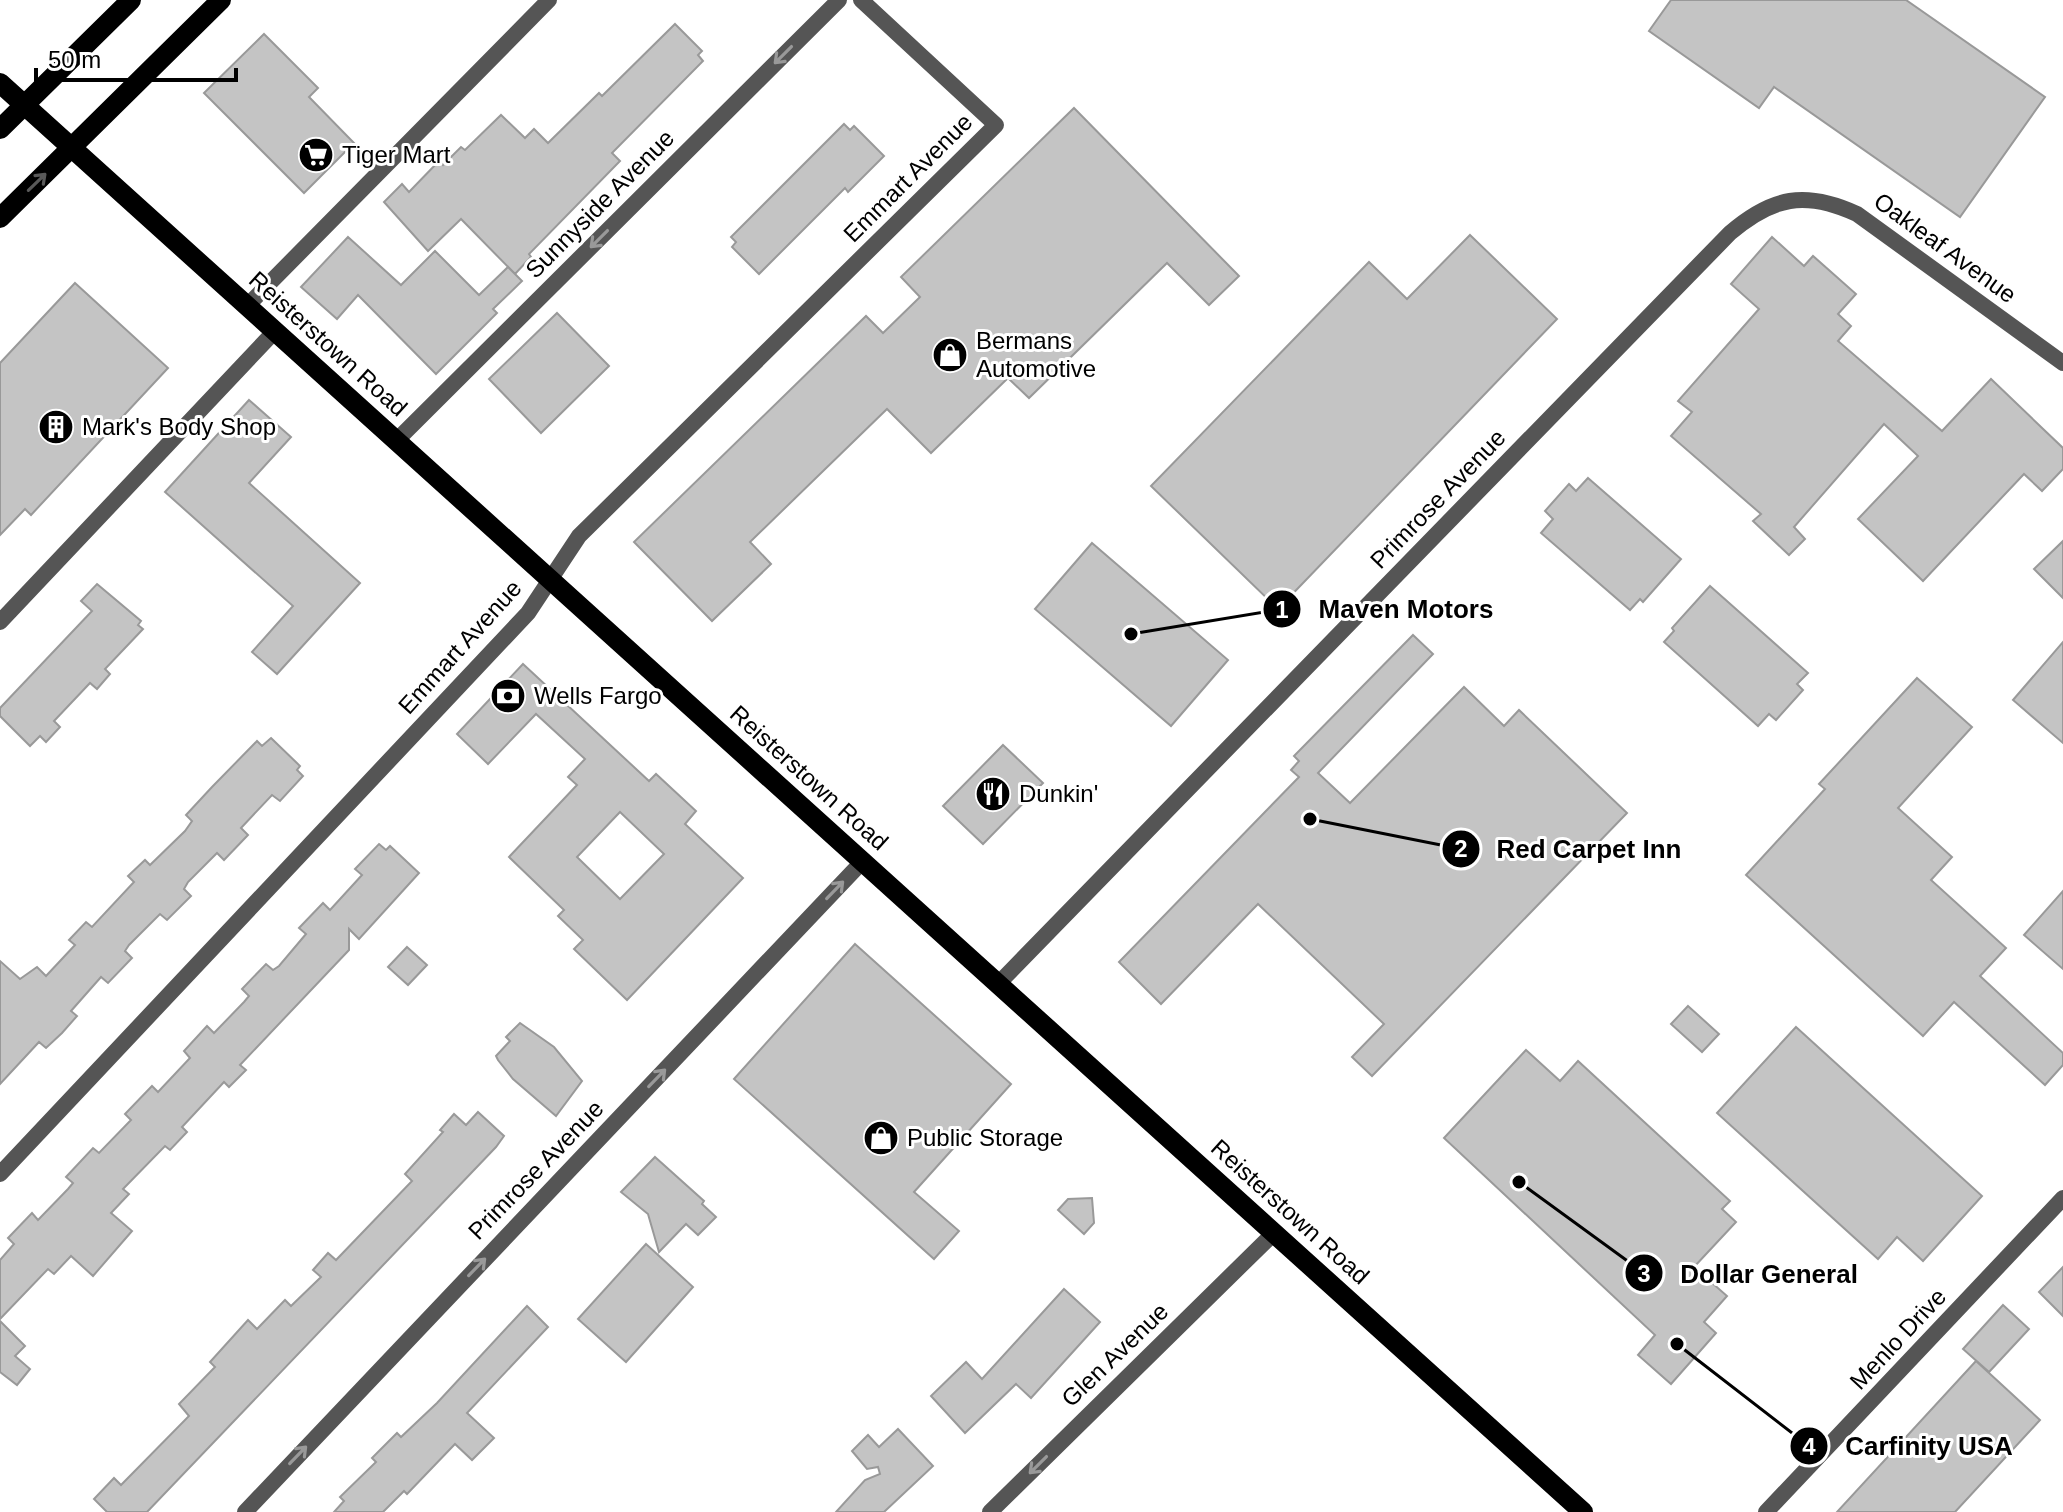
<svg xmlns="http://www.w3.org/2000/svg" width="2063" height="1512" font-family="Helvetica,sans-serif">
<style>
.building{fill:#c4c4c4;stroke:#999;stroke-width:2;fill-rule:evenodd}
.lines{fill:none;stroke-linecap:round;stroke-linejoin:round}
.street{stroke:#555;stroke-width:16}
.primary{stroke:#000;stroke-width:20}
.oneway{stroke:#999}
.oneway2{stroke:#595959}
.labels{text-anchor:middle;stroke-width:6;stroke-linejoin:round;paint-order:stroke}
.poi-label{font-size:24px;fill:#000;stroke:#fff;text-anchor:start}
.street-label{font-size:24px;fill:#000;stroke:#fff}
.leader{fill:none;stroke:#000;stroke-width:3}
.callout-dot{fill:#000;stroke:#fff;stroke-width:3}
.mark-label{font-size:24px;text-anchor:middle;font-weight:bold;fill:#fff}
.callout-label{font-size:26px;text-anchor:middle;font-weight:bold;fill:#000;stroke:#fff;stroke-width:6;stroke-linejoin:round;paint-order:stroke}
</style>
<rect width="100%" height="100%" fill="#fff"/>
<g class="building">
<polygon points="1671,0 1906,0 2045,97 1960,217 1774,87 1759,108 1649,31"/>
<polygon points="675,24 702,51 698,55 703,61 612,153 620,161 529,254 531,257 515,274 461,219 428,251 384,202 402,184 409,192 439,161 443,165 461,147 465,150 501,115 525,138 534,129 548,143 599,93 602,96"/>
<polygon points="264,34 318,88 309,97 354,143 304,193 204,93"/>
<polygon points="1074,108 1239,276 1209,305 1167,263 1029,398 1008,378 931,453 887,409 750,542 771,564 712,621 634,542 866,316 883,333 920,297 901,277"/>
<polygon points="844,124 850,130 854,126 884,156 848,192 845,188 759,274 732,247 736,242 731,237"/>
<polygon points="1470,235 1557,319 1278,609 1151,486 1369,262 1407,299"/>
<polygon points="348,237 401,285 435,251 479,295 508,267 522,281 493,309 497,313 436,374 358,295 337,319 301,287"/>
<polygon points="1772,237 1804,266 1813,256 1856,294 1838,314 1851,326 1838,341 1942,431 1991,379 2063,448 2063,469 2042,491 2024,474 1923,581 1858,519 1918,456 1884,424 1794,527 1805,539 1789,555 1753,521 1761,514 1671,436 1692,412 1678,401 1759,309 1731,284"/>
<polygon points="75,283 168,368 31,515 25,509 0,535 0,363"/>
<polygon points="557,313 609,366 541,433 489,379"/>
<polygon points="249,400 291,437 249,483 360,583 277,674 252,652 293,606 165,492"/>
<polygon points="1588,478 1681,559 1643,602 1640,599 1630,610 1541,533 1553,519 1545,511 1569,484 1576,491"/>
<polygon points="2063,541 2063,598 2034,569"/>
<polygon points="1092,543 1228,660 1171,726 1035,609"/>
<polygon points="97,584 141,621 138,625 143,629 105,669 110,674 97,689 90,683 54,721 60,727 46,742 40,736 30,746 0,716 0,708 92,611 81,601"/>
<polygon points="1710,586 1808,673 1797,684 1803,690 1776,720 1769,714 1758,726 1664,642 1674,631 1672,628"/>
<polygon points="1413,635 1433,654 1318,773 1350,803 1464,687 1504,726 1519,710 1627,813 1372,1076 1352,1057 1384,1024 1258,904 1161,1004 1119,962 1299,777 1291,770 1299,761 1294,756"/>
<polygon points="2063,642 2063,743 2013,700"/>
<path d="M523,664L649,781L656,774L696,811L685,824L743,878L627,1000L574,949L583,940L558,916L564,910L509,857L577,785L568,777L585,759L536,714L488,764L457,734ZM620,812L664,854L620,899L577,857Z"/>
<polygon points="1917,678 1972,727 1898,808 1952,857 1931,880 2006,948 1980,976 2063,1053 2063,1065 2045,1085 1954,1002 1923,1036 1746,875 1825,789 1819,784"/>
<polygon points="271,738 300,766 297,770 303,776 280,801 272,795 241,828 248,835 224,860 217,853 188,882 184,889 191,896 167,920 160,914 129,945 125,951 132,958 108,983 101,977 71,1011 77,1016 62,1033 46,1048 39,1042 0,1084 0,961 20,979 37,967 46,976 75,945 69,940 86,922 92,927 134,882 128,876 145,860 150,865 185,831 192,821 186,815 212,787 257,741 262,746"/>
<polygon points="1003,745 1043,783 983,844 943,806"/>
<polygon points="379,844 386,850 390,846 419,873 359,939 349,929 349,950 240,1065 246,1070 229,1087 224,1082 182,1127 187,1132 170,1150 165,1146 123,1189 129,1194 111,1213 132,1231 93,1276 71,1256 54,1274 48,1269 0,1319 0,1260 14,1244 8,1238 32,1213 38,1220 68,1189 73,1183 66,1177 93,1148 99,1153 131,1120 125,1114 152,1086 158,1092 190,1058 184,1051 207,1026 214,1033 244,1002 249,996 242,989 266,964 273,970 279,966 306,934 299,928 323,903 330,910 362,875 355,869"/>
<polygon points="2063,891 2063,969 2024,935"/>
<polygon points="855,944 1011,1084 914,1192 959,1231 934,1259 734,1079"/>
<polygon points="407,947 427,965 408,985 388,967"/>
<polygon points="1688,1006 1719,1034 1702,1052 1671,1024"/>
<polygon points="520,1023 554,1047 582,1081 556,1116 513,1079 498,1060 496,1056 510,1041 506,1037"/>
<polygon points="1796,1027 1982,1196 1923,1261 1897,1237 1878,1259 1717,1113"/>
<polygon points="1526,1050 1560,1081 1578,1061 1730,1201 1722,1209 1736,1222 1694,1267 1727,1296 1704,1322 1716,1333 1671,1384 1638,1355 1655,1335 1444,1138"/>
<polygon points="478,1112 504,1136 496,1147 147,1512 107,1512 94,1499 114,1478 121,1485 189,1416 179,1404 215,1367 210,1362 248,1320 257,1329 285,1300 291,1306 321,1277 313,1270 328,1253 336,1260 412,1181 405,1174 443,1132 440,1130 454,1114 466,1125"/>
<polygon points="655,1157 704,1201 702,1204 716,1217 698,1235 686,1224 659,1252 648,1214 621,1192"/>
<polygon points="1092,1198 1094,1223 1084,1234 1058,1210 1068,1199"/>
<polygon points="646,1244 693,1287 626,1362 578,1319"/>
<polygon points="2063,1267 2063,1316 2039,1292"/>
<polygon points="1064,1289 1100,1322 1031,1398 1016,1384 965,1433 931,1396 966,1362 982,1379"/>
<polygon points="2003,1305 2029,1329 1989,1372 1963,1349"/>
<polygon points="527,1306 548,1327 467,1413 494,1438 472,1460 455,1444 407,1494 404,1491 383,1512 334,1512 344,1501 340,1497 376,1462 372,1458 397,1433 401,1437 437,1403"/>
<polygon points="0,1321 25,1346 15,1356 30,1369 17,1385 0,1372"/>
<polygon points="1976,1361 2040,1420 1955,1512 1837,1512"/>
<polygon points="898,1429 933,1466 884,1512 836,1512 865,1480 880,1474 878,1467 867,1469 852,1451 868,1435 879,1447"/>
</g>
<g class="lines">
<g class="street">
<polyline points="247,306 549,0"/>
<polyline points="396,441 839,0"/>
<polyline points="0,622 275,331"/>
<path d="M998,984L1730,233C1772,197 1805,190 1857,214L2063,363"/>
<polyline points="0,1174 528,613 579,536 996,125 861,0"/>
<polyline points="245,1512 862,862"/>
<polyline points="990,1512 1275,1232"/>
<polyline points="1766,1512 2063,1198"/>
</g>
<g class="primary">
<polyline points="0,83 1583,1512"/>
<polyline points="0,129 131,0"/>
<polyline points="0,218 221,0"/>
</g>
</g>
<defs><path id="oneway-shaft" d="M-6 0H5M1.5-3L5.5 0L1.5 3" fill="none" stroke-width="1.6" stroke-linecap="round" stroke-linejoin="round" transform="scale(2)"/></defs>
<g class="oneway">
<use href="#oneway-shaft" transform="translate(783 55) rotate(135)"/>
<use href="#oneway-shaft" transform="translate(599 239) rotate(135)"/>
<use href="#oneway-shaft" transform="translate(835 890) rotate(-46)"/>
<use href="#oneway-shaft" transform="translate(657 1078) rotate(-46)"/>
<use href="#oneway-shaft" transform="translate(477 1267) rotate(-46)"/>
<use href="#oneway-shaft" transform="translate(298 1455) rotate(-46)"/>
<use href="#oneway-shaft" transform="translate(1038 1465) rotate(135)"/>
</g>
<use class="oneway2" href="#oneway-shaft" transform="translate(37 182) rotate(-44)"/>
<defs>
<symbol id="supermarket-disc" viewBox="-11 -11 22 22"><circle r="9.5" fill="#000" stroke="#fff"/><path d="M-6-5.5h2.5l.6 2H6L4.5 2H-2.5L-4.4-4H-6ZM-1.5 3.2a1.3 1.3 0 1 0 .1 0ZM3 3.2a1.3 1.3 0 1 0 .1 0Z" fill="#fff"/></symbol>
<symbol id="shop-disc" viewBox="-11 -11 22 22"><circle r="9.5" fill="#000" stroke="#fff"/><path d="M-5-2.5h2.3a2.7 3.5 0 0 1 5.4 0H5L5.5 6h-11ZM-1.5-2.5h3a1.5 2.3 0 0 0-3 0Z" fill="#fff"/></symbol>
<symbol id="building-disc" viewBox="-11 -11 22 22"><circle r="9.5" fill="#000" stroke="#fff"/><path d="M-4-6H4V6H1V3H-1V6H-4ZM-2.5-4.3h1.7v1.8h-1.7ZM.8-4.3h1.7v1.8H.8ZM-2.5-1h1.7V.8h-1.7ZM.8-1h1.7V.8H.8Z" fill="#fff"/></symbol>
<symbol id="bank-disc" viewBox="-11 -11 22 22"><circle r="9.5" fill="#000" stroke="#fff"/><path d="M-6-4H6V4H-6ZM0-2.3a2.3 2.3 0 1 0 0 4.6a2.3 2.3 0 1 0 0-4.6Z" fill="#fff"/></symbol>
<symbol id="restaurant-disc" viewBox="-11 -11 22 22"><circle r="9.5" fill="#000" stroke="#fff"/><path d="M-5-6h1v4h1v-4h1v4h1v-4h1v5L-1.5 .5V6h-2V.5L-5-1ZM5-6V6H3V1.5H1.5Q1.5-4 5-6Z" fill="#fff"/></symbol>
</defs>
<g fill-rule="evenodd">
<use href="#supermarket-disc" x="296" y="135" width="40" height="40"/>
<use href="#shop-disc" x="930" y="335" width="40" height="40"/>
<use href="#building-disc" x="36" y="407" width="40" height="40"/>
<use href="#bank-disc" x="488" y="676" width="40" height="40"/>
<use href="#restaurant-disc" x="973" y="774" width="40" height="40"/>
<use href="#shop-disc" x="861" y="1118" width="40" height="40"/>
</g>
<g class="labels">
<g class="poi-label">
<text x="342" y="163">Tiger Mart</text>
<text x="976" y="349">Bermans<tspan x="976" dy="28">Automotive</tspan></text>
<text x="82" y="435">Mark's Body Shop</text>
<text x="534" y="704">Wells Fargo</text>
<text x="1019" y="802">Dunkin'</text>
<text x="907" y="1146">Public Storage</text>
</g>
<g class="street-label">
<text transform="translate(908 178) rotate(-45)" y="8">Emmart Avenue</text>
<text transform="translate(600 204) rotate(-45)" y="8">Sunnyside Avenue</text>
<text transform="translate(1945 248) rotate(36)" y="8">Oakleaf Avenue</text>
<text transform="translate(328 344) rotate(42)" y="8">Reisterstown Road</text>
<text transform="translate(1438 499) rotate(-46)" y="8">Primrose Avenue</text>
<text transform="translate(460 647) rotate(-48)" y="8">Emmart Avenue</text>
<text transform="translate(809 778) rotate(42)" y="8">Reisterstown Road</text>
<text transform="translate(536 1170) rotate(-46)" y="8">Primrose Avenue</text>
<text transform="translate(1290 1212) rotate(42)" y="8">Reisterstown Road</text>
<text transform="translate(1898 1339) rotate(-47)" y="8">Menlo Drive</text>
<text transform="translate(1115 1355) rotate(-44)" y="8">Glen Avenue</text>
</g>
</g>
<path class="leader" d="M1131 634L1282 609M1310 819L1461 849M1519 1182L1644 1273M1677 1344L1809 1446"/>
<g class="callout-dot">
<circle cx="1131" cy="634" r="8"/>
<circle cx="1310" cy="819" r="8"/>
<circle cx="1519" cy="1182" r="8"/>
<circle cx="1677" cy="1344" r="8"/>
<circle cx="1282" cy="609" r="20"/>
<circle cx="1461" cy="849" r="20"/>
<circle cx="1644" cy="1273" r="20"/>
<circle cx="1809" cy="1446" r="20"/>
</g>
<g class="mark-label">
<text x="1282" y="618">1</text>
<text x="1461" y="857">2</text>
<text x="1644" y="1282">3</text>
<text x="1809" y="1455">4</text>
</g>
<g class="callout-label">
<text x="1406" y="618">Maven Motors</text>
<text x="1589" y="858">Red Carpet Inn</text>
<text x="1769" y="1283">Dollar General</text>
<text x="1929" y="1455">Carfinity USA</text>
</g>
<path d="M36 68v12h200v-12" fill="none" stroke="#000000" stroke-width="4"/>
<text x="48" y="68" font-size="24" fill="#000000" stroke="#ffffff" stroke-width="6" paint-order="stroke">50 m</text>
</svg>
